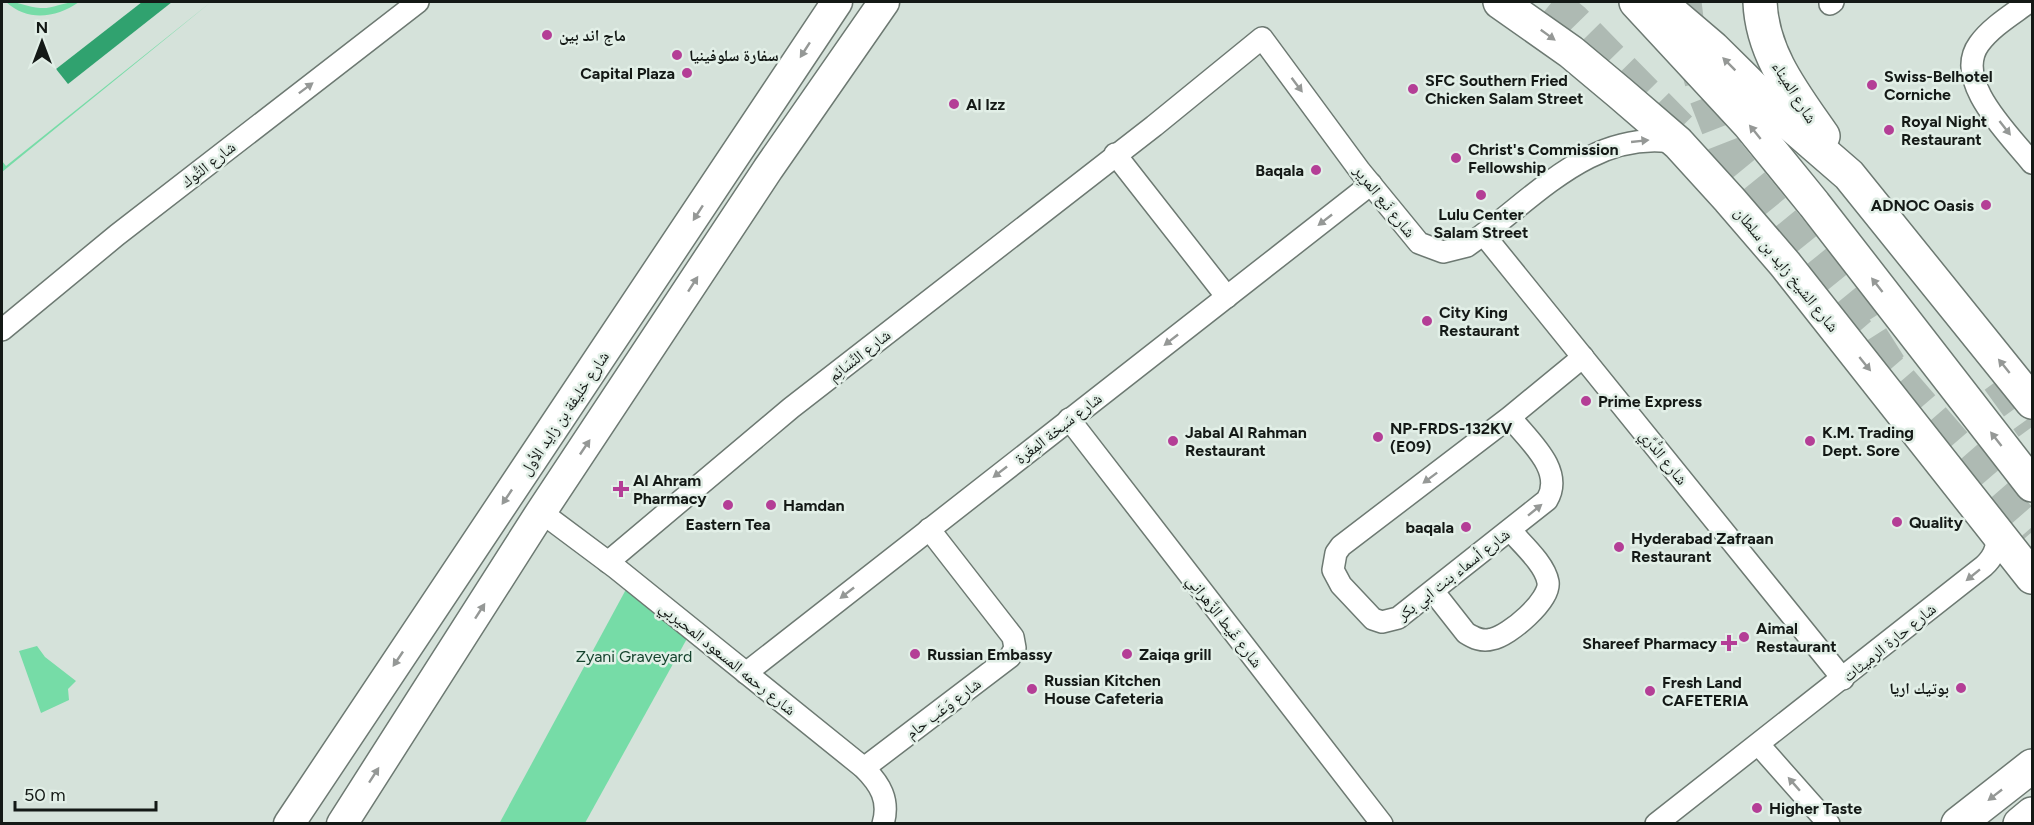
<svg xmlns="http://www.w3.org/2000/svg" width="2034" height="825" font-family="Figtree,'Noto Naskh Arabic',sans-serif">
<style>
.green{fill:#76dca7}
.water{fill:#30a26f}
.lines{fill:none;stroke-linecap:round;stroke-linejoin:round}
.trunk-tunnel{stroke:#aebab3;stroke-width:33;stroke-dasharray:33 16;stroke-linecap:butt}
.motorway-tunnel{stroke:#aebab3;stroke-width:33;stroke-dasharray:33 16;stroke-linecap:butt}
.minor-casing{stroke:#6d7972;stroke-width:24}
.secondary-casing{stroke:#6d7972;stroke-width:33}
.primary-casing{stroke:#6d7972;stroke-width:36}
.trunk-casing{stroke:#6d7972;stroke-width:36}
.minor{stroke:#fff;stroke-width:21}
.secondary{stroke:#fff;stroke-width:30}
.primary{stroke:#fff;stroke-width:33}
.trunk{stroke:#fff;stroke-width:33}
.oneway{fill:#959896}
.poi-dot{fill:#b43e96;stroke:#e2efe7;stroke-width:2}
.labels{text-anchor:middle;stroke-width:5;stroke-linejoin:round;paint-order:stroke}
.poi-label{font-size:16px;font-weight:bold;fill:#141916;stroke:#e2efe7;text-anchor:start}
.street-label{font-size:16px;fill:#141916;stroke:#e2efe7}
.park-label{font-size:16px;fill:#15432d;stroke:#e2efe7}
</style>
<rect width="100%" height="100%" fill="#d5e2da"/>
<g class="green">
<path d="M6,2C18,1 27,7 40,8C53,9 65,1 79,2C56,18 28,22 6,2Z"/>
<polygon points="211,2 2,172 2,161 6,166"/>
<polygon points="630,582 689,635 585,823 499,824"/>
<polygon points="37,646 45,657 76,681 68,689 69,700 41,713 19,651"/>
</g>
<polygon class="water" points="142,2 172,2 68,84 56,69"/>
<g class="lines">
<g class="trunk-tunnel">
<polyline points="1552,2 1574,20 1689,137"/>
<polyline points="1837,307 2032,532"/>
</g>
<g class="motorway-tunnel">
<polyline points="1685,2 1689,35 1704,93 1727,152 1853,307 1895,373"/>
<polyline points="1998,380 2032,427"/>
</g>
<defs>
<g id="minor">
<path d="M2029,2C2013,14 1991,27 1979,44C1952,81 2010,135 2032,163"/>
<polyline points="1830,4 1833,2"/>
<polyline points="1115,154 1227,297"/>
<polyline points="1484,235 1843,679"/>
<polyline points="2,330 117,235 418,2"/>
<path d="M1510,417C1528,440 1565,470 1547,500L1398,618L1382,622L1373,619L1341,585L1333,570L1336,553L1341,546L1510,417L1583,357"/>
<polyline points="1069,419 1382,824"/>
<path d="M541,512L616,568L864,768C880,784 890,800 883,824"/>
<path d="M608,562L791,408L1154,126L1262,38L1360,171L1419,243L1443,252L1467,246C1532,202 1590,127 1678,143"/>
<path d="M1433,591L1466,633C1474,638 1482,642 1492,639C1509,636 1551,600 1548,582C1545,564 1522,544 1510,530"/>
<polyline points="746,673 1371,184"/>
<polyline points="1759,745 1829,824"/>
<polyline points="864,768 1010,657 1015,648 1013,637 929,529"/>
<path d="M1656,824L1984,566C1996,555 1999,543 1995,527"/>
</g>
<g id="secondary">
<polyline points="289,824 837,2"/>
<polyline points="342,824 541,512 768,169 884,2"/>
</g>
<g id="primary">
<polyline points="1500,2 1571,52 1620,93 1678,143 1729,199 1785,264 2032,577"/>
<polyline points="1659,2 1713,48 1789,123 1849,175 2032,402"/>
<path d="M1760,2C1762,54 1794,94 1823,136"/>
<polyline points="1958,824 2032,766"/>
<polyline points="2020,824 2032,814"/>
</g>
<polyline id="trunk" points="1636,2 1749,124 1814,204 2032,485"/>
</defs>
<use href="#minor" class="minor-casing"/>
<use href="#secondary" class="secondary-casing"/>
<use href="#primary" class="primary-casing"/>
<use href="#trunk" class="trunk-casing"/>
<use href="#minor" class="minor"/>
<use href="#secondary" class="secondary"/>
<use href="#primary" class="primary"/>
<use href="#trunk" class="trunk"/>
</g>
<defs><path id="oneway-solid" d="M-6-.8H1V-3.2L6.5 0L1 3.2V.8H-6Z" transform="scale(1.5)"/></defs>
<g class="oneway">
<use href="#oneway-solid" transform="translate(1548 35) rotate(36)"/>
<use href="#oneway-solid" transform="translate(805 50) rotate(123)"/>
<use href="#oneway-solid" transform="translate(1729 64) rotate(-135)"/>
<use href="#oneway-solid" transform="translate(1297 85) rotate(53)"/>
<use href="#oneway-solid" transform="translate(306 88) rotate(-37)"/>
<use href="#oneway-solid" transform="translate(2005 128) rotate(52)"/>
<use href="#oneway-solid" transform="translate(1755 132) rotate(-129)"/>
<use href="#oneway-solid" transform="translate(1640 141) rotate(-6)"/>
<use href="#oneway-solid" transform="translate(698 213) rotate(123)"/>
<use href="#oneway-solid" transform="translate(1325 220) rotate(142)"/>
<use href="#oneway-solid" transform="translate(693 284) rotate(-57)"/>
<use href="#oneway-solid" transform="translate(1877 285) rotate(-128)"/>
<use href="#oneway-solid" transform="translate(1171 340) rotate(142)"/>
<use href="#oneway-solid" transform="translate(1865 364) rotate(51)"/>
<use href="#oneway-solid" transform="translate(2004 366) rotate(-129)"/>
<use href="#oneway-solid" transform="translate(1996 439) rotate(-128)"/>
<use href="#oneway-solid" transform="translate(585 447) rotate(-56)"/>
<use href="#oneway-solid" transform="translate(1000 472) rotate(142)"/>
<use href="#oneway-solid" transform="translate(1430 478) rotate(143)"/>
<use href="#oneway-solid" transform="translate(507 497) rotate(124)"/>
<use href="#oneway-solid" transform="translate(1535 510) rotate(-39)"/>
<use href="#oneway-solid" transform="translate(1973 575) rotate(141)"/>
<use href="#oneway-solid" transform="translate(847 593) rotate(142)"/>
<use href="#oneway-solid" transform="translate(480 611) rotate(-57)"/>
<use href="#oneway-solid" transform="translate(398 659) rotate(124)"/>
<use href="#oneway-solid" transform="translate(374 775) rotate(-57)"/>
<use href="#oneway-solid" transform="translate(1794 784) rotate(-131)"/>
<use href="#oneway-solid" transform="translate(1995 795) rotate(142)"/>
</g>
<g class="poi-dot">
<circle cx="547" cy="35" r="6"/>
<circle cx="677" cy="55" r="6"/>
<circle cx="687" cy="73" r="6"/>
<circle cx="1872" cy="85" r="6"/>
<circle cx="1413" cy="89" r="6"/>
<circle cx="954" cy="104" r="6"/>
<circle cx="1889" cy="130" r="6"/>
<circle cx="1456" cy="158" r="6"/>
<circle cx="1316" cy="170" r="6"/>
<circle cx="1481" cy="195" r="6"/>
<circle cx="1986" cy="205" r="6"/>
<circle cx="1427" cy="321" r="6"/>
<circle cx="1586" cy="401" r="6"/>
<circle cx="1378" cy="437" r="6"/>
<circle cx="1173" cy="441" r="6"/>
<circle cx="1810" cy="441" r="6"/>
<path d="M618 480h6v6h6v6h-6v6h-6v-6h-6v-6h6z"/>
<circle cx="728" cy="505" r="6"/>
<circle cx="771" cy="505" r="6"/>
<circle cx="1897" cy="522" r="6"/>
<circle cx="1466" cy="527" r="6"/>
<circle cx="1619" cy="547" r="6"/>
<circle cx="1744" cy="637" r="6"/>
<path d="M1726 634h6v6h6v6h-6v6h-6v-6h-6v-6h6z"/>
<circle cx="915" cy="654" r="6"/>
<circle cx="1127" cy="654" r="6"/>
<circle cx="1961" cy="688" r="6"/>
<circle cx="1032" cy="689" r="6"/>
<circle cx="1650" cy="691" r="6"/>
<circle cx="1757" cy="808" r="6"/>
</g>
<g class="labels">
<g class="poi-label">
<text x="559" y="41">ماج اند بين</text>
<text x="689" y="61">سفارة سلوفينيا</text>
<text x="675" y="79" text-anchor="end">Capital Plaza</text>
<text x="1884" y="82">Swiss-Belhotel<tspan x="1884" dy="18">Corniche</tspan></text>
<text x="1425" y="86">SFC Southern Fried<tspan x="1425" dy="18">Chicken Salam Street</tspan></text>
<text x="966" y="110">Al Izz</text>
<text x="1901" y="127">Royal Night<tspan x="1901" dy="18">Restaurant</tspan></text>
<text x="1468" y="155">Christ's Commission<tspan x="1468" dy="18">Fellowship</tspan></text>
<text x="1304" y="176" text-anchor="end">Baqala</text>
<text x="1974" y="211" text-anchor="end">ADNOC Oasis</text>
<text x="1481" y="220" text-anchor="middle">Lulu Center<tspan x="1481" dy="18">Salam Street</tspan></text>
<text x="1439" y="318">City King<tspan x="1439" dy="18">Restaurant</tspan></text>
<text x="1598" y="407">Prime Express</text>
<text x="1390" y="434">NP-FRDS-132KV<tspan x="1390" dy="18">(E09)</tspan></text>
<text x="1185" y="438">Jabal Al Rahman<tspan x="1185" dy="18">Restaurant</tspan></text>
<text x="1822" y="438">K.M. Trading<tspan x="1822" dy="18">Dept. Sore</tspan></text>
<text x="633" y="486">Al Ahram<tspan x="633" dy="18">Pharmacy</tspan></text>
<text x="783" y="511">Hamdan</text>
<text x="1909" y="528">Quality</text>
<text x="728" y="530" text-anchor="middle">Eastern Tea</text>
<text x="1454" y="533" text-anchor="end">baqala</text>
<text x="1631" y="544">Hyderabad Zafraan<tspan x="1631" dy="18">Restaurant</tspan></text>
<text x="1756" y="634">Aimal<tspan x="1756" dy="18">Restaurant</tspan></text>
<text x="1717" y="649" text-anchor="end">Shareef Pharmacy</text>
<text x="927" y="660">Russian Embassy</text>
<text x="1139" y="660">Zaiqa grill</text>
<text x="1044" y="686">Russian Kitchen<tspan x="1044" dy="18">House Cafeteria</tspan></text>
<text x="1662" y="688">Fresh Land<tspan x="1662" dy="18">CAFETERIA</tspan></text>
<text x="1949" y="694" text-anchor="end">بوتيك اريا</text>
<text x="1769" y="814">Higher Taste</text>
</g>
<g class="street-label">
<text transform="translate(1795 92) rotate(58)" y="6">شارع الميناء</text>
<text transform="translate(208 164) rotate(-38)" y="6">شارع التُّوك</text>
<text transform="translate(1385 201) rotate(51)" y="6">شارع نَبع المرِير</text>
<text transform="translate(1787 269) rotate(51)" y="6">شارع الشيخ زايد بن سلطان</text>
<text transform="translate(859 355) rotate(-38)" y="6">شارع النَّسَائِم</text>
<text transform="translate(564 413) rotate(-56)" y="6">شارع خليفة بن زايد الأول</text>
<text transform="translate(1058 428) rotate(-38)" y="6">شارع سَبخة المِغَرة</text>
<text transform="translate(1664 457) rotate(51)" y="6">شارع الدُّرِّي</text>
<text transform="translate(1453 574) rotate(-38)" y="6">شارع أسماء بنت ابي بكر</text>
<text transform="translate(1225 621) rotate(52)" y="6">شارع غَيط الزَّهرانِي</text>
<text transform="translate(1889 642) rotate(-39)" y="6">شارع حارة الرميثات</text>
<text transform="translate(728 658) rotate(39)" y="6">شارع رحمه المسعود المحيربي</text>
<text transform="translate(943 708) rotate(-37)" y="6">شارع وَعَب حام</text>
</g>
<g class="park-label">
<text x="634" y="662">Zyani Graveyard</text>
</g>
</g>
<rect width="2034" height="825" fill="none" stroke="#141916" stroke-width="6"/>
<g transform="translate(42 42)" stroke="#e2efe7" stroke-width="4.5" paint-order="stroke">
<path d="M0-4.5L10 22L0 15L-10 22Z" fill="#141916"/>
<text y="-9" font-size="16" font-weight="bold" text-anchor="middle" fill="#141916">N</text>
</g>
<path d="M15 801v9h141v-9" fill="none" stroke="#141916" stroke-width="3"/>
<text x="24" y="801" font-size="18" fill="#141916" stroke="#e2efe7" stroke-width="4.5" paint-order="stroke">50 m</text>
</svg>
